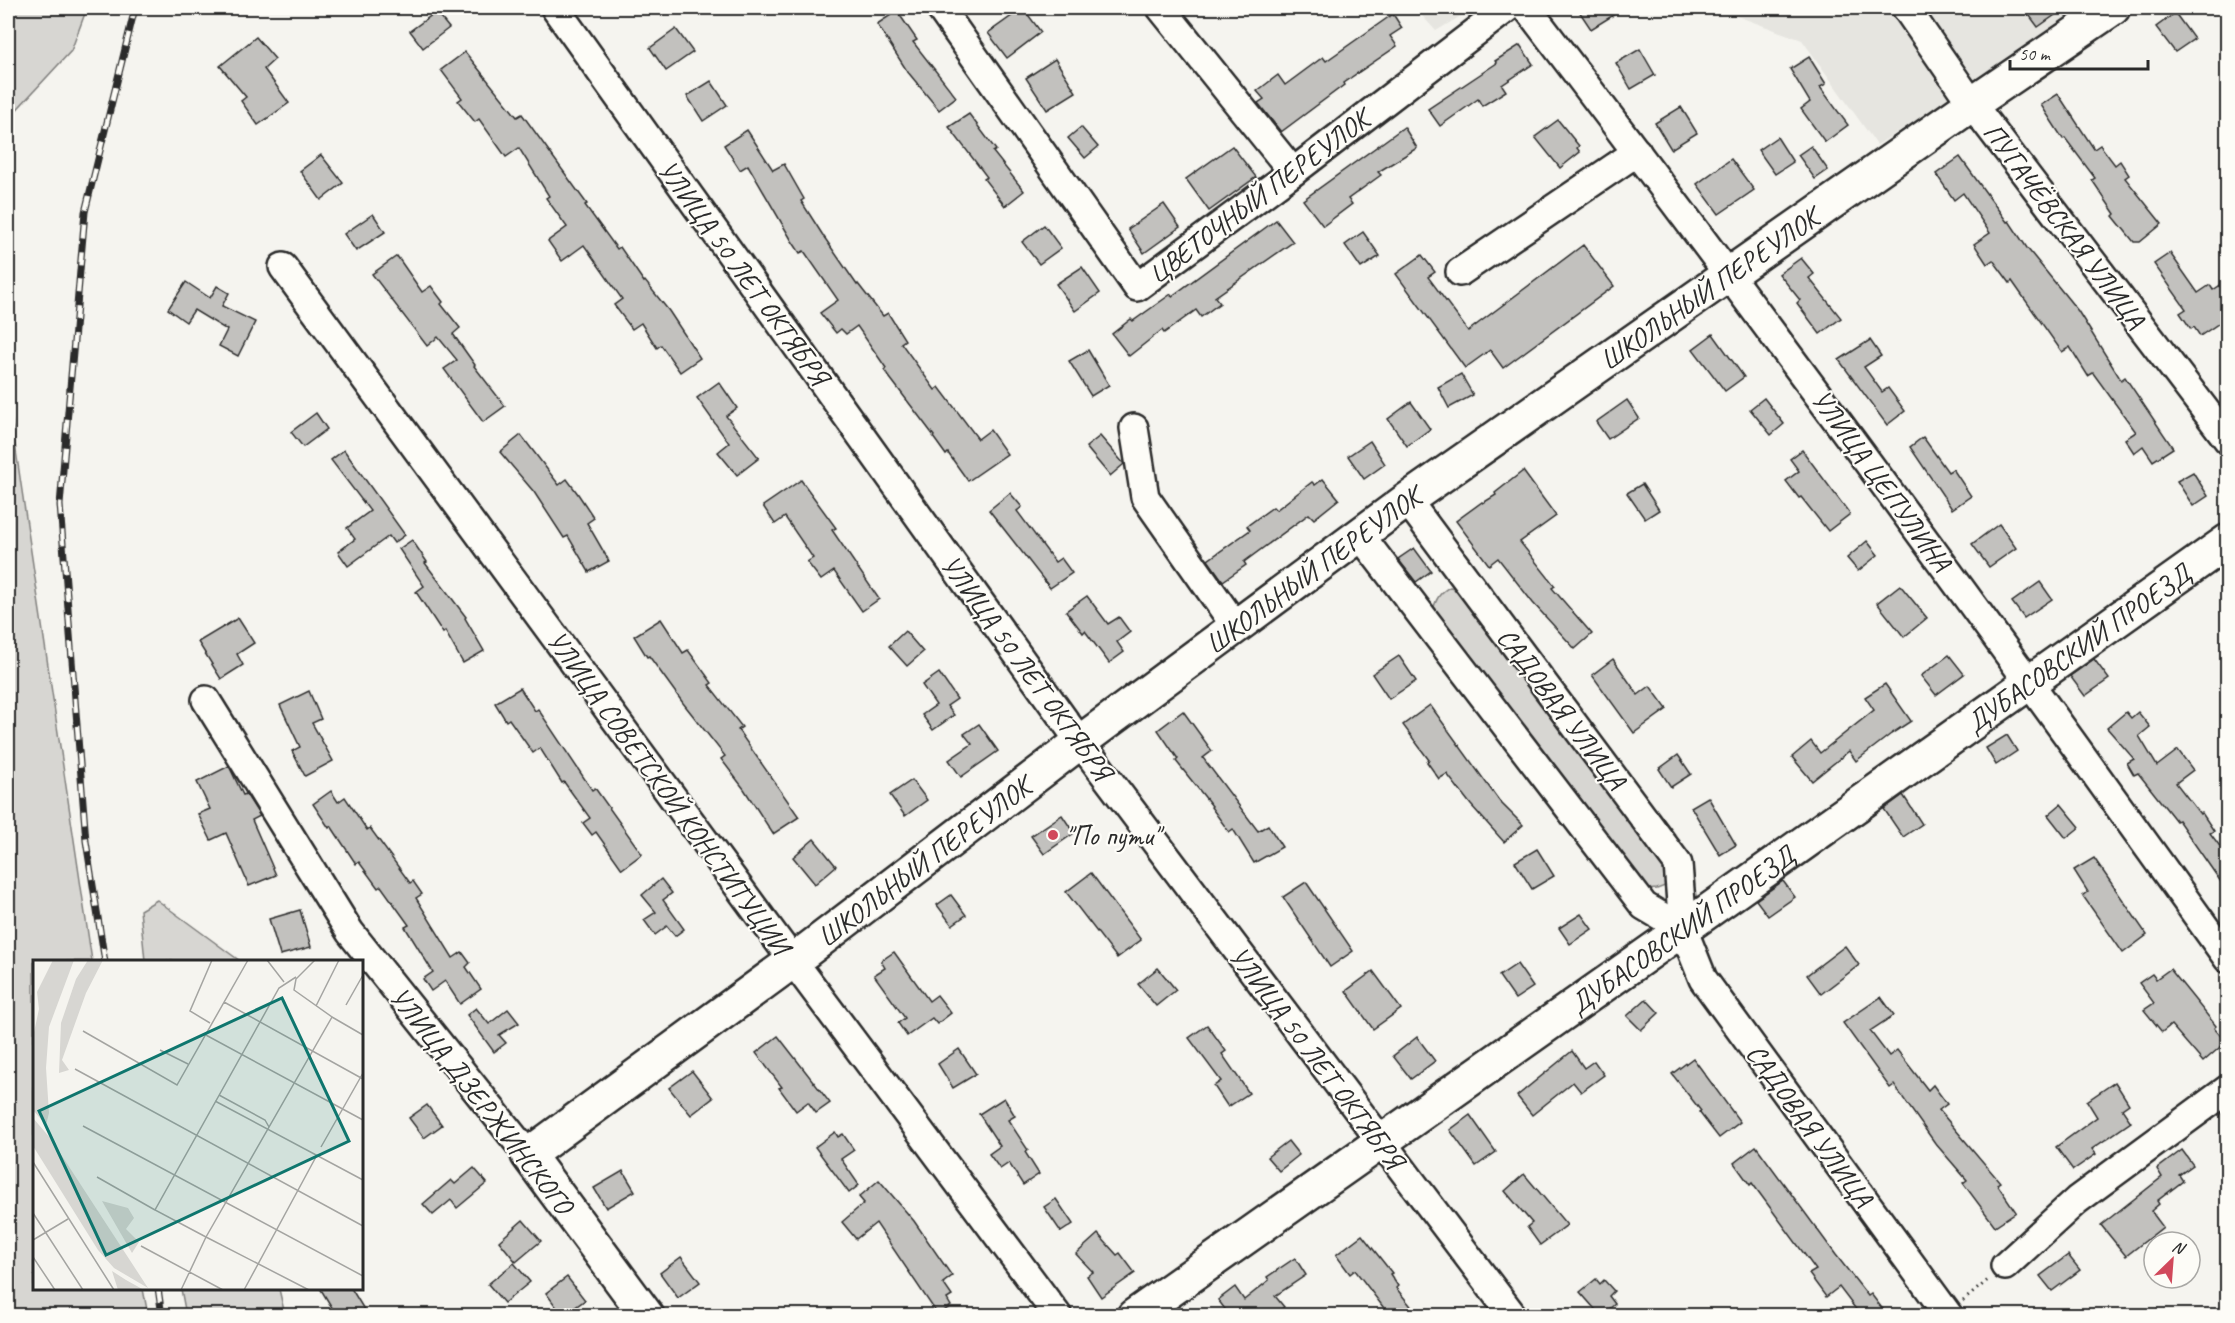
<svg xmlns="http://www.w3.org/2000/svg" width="2235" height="1323" font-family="Caveat,sans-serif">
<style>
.built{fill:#e6e5e0}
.green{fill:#d7d6d2;stroke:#81807e;stroke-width:1.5}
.building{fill:#c2c1be;stroke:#2b2b2b;stroke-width:1.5}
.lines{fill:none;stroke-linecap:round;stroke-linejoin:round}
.minor-casing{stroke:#2b2b2b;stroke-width:32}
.major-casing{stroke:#2b2b2b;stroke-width:38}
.path{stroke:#2b2b2b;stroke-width:3;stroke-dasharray:1.5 4.5;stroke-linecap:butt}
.minor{stroke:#fdfcf7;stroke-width:27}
.major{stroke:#fdfcf7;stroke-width:33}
.rail-casing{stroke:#2b2b2b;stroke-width:7}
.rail{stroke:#fdfcf7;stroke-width:4.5;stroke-dasharray:14;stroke-linecap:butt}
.poi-dot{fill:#d1495b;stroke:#fdfcf7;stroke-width:2}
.labels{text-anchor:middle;stroke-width:4.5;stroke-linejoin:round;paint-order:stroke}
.street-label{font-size:28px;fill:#2b2b2b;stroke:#fdfcf7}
.poi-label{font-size:28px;fill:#2b2b2b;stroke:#fdfcf7;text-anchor:start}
.inset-road{fill:none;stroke:#a4a4a1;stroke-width:1.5}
.view{fill:#0f766e;fill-opacity:0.15;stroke:#0f766e;stroke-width:3}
.inset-edge{fill:none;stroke:#2b2b2b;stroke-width:3}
</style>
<rect width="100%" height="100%" fill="#f5f4ef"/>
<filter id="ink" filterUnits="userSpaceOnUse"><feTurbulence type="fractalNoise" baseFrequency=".0167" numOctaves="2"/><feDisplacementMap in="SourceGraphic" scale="12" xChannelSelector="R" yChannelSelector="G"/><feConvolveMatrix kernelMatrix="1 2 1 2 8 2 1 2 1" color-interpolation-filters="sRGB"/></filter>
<g filter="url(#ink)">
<g class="built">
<polygon points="1415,8 1474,8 1436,31"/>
<polygon points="1731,8 2085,8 1988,75 1877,145 1802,40 1737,16"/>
</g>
<g class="green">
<polygon points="8,8 87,8 71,51 8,119"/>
<polygon points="8,397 92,961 34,962 34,1288 143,1289 148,1315 8,1315"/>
<path d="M1450,587L1462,590L1669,865L1668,880L1665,886L1657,889L1645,890L1433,610C1436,599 1440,592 1450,587Z"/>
<polygon points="157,900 240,961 145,961 140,910"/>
<polygon points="181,1289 279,1289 285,1315 186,1315"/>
</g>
<g class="building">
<polygon points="1023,8 1041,32 1007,58 988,33"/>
<polygon points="1577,8 1625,8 1591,29"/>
<polygon points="2024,8 2065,8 2038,27"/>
<polygon points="897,11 917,40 913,42 956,97 939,110 907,71 877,24"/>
<polygon points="436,12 449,28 423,48 410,31"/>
<polygon points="2175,13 2194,39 2175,52 2156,27"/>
<polygon points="1393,14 1402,28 1390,36 1397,46 1343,83 1344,85 1281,132 1258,103 1264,99 1257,91 1278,75 1285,85 1323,57 1326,61"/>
<polygon points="676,29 693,52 666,71 650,48"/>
<polygon points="256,37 275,59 264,69 289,103 258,125 241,101 246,97 220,66"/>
<polygon points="1520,45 1533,64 1502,85 1506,91 1482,106 1478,99 1440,126 1428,109 1497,63 1495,61"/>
<polygon points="1640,49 1655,75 1631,89 1616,63"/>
<polygon points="465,52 517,117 522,114 587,204 585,205 617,249 620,247 644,282 645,281 669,311 700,358 680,372 661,345 657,348 641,323 632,329 614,305 622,299 584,245 562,261 548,241 567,227 546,198 549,196 519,148 506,157 479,119 475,122 458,101 462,98 441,70"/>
<polygon points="1809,57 1826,84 1820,87 1848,125 1825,142 1801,109 1810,102 1790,69"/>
<polygon points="1055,59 1076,92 1047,110 1026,78"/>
<polygon points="711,81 727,105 703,121 687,96"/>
<polygon points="2058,94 2094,149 2100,145 2115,165 2120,161 2129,175 2125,178 2162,224 2140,242 2134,242 2113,216 2115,214 2092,180 2095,178 2065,138 2063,139 2041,105"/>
<polygon points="1681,107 1697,133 1671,149 1655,123"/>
<polygon points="969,114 996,150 993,152 1024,191 1005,206 984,179 987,177 949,127"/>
<polygon points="1558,120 1579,146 1577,148 1580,152 1560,168 1535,137"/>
<polygon points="1081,127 1098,147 1085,158 1068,138"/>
<polygon points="1404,127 1417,148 1378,172 1381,175 1348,199 1352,204 1323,226 1303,200"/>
<polygon points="747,130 773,170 784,164 804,199 801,201 824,237 857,285 858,284 883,316 888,313 905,340 901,343 935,390 939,387 978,439 990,430 1007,454 968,481 948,453 946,455 933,437 934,436 884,370 886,368 857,326 846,334 841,329 836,333 820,313 838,300 804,251 800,253 792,241 748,165 740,170 724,145"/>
<polygon points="1777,137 1793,162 1775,174 1758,150"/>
<polygon points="1232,146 1256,177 1209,211 1186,179"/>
<polygon points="1811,146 1828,170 1815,179 1798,155"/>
<polygon points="321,155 343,183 321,200 300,171"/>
<polygon points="1960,157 2007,222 2009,221 2027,248 2078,311 2121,380 2125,377 2173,448 2153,461 2143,446 2134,453 2125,439 2136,432 2093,373 2088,376 2070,347 2062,352 2012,281 2010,283 1993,260 1987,264 1974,244 1990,233 1963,193 1954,200 1936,174"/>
<polygon points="1731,159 1754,190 1719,214 1697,184"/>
<polygon points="1164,204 1180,227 1144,253 1128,229"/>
<polygon points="373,214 385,232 356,251 344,234"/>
<polygon points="1276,220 1293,242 1215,297 1220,303 1201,317 1196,310 1164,333 1162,330 1129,356 1112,334 1131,319 1133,321 1171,294 1172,296"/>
<polygon points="1044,225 1061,248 1039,264 1022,242"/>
<polygon points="1363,232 1380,256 1361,268 1345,245"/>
<polygon points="1583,245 1614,286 1503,368 1490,350 1465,368 1396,274 1422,255 1435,272 1428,277 1468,331"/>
<polygon points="2170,253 2198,293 2210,285 2213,290 2228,280 2228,317 2200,336 2194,327 2191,329 2180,313 2186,309 2154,264"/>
<polygon points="397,256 422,292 431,286 443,302 441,304 460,328 453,334 475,365 474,366 505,406 483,422 444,369 457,360 438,337 427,346 372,274"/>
<polygon points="1801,258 1814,274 1809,278 1841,318 1820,334 1797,303 1800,300 1779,274"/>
<polygon points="1082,267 1100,293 1075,311 1056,284"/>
<polygon points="186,282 210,298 217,286 229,293 222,306 255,322 238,356 219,346 227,330 194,310 186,322 168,309"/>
<polygon points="1713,334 1744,377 1725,391 1693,349"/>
<polygon points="1870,340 1881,356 1864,367 1882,392 1888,388 1905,411 1887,425 1839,360"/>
<polygon points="1088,350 1109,385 1091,396 1069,361"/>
<polygon points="1461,374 1473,395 1449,408 1438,387"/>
<polygon points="719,382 737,408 726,416 759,458 737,475 718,452 729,443 697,398"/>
<polygon points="1764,398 1784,424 1771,435 1750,409"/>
<polygon points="1627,400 1639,418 1608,439 1596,422"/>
<polygon points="1411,402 1430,429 1407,446 1388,419"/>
<polygon points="316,413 327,429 303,447 291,432"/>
<polygon points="521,435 559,485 567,479 578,494 594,518 587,523 609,561 589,572 568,536 564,538 534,492 500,452"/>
<polygon points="1100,436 1124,464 1110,476 1086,447"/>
<polygon points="1923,437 1948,472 1953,469 1971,496 1952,509 1910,447"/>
<polygon points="1370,441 1385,464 1364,479 1348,456"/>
<polygon points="344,450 405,535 394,543 389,536 348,566 338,552 355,539 347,528 370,511 331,460"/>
<polygon points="1802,450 1850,514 1828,531 1801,497 1799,498 1786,481 1799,471 1790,459"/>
<polygon points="1523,471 1556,516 1520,542 1555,586 1552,588 1592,634 1575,649 1533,603 1498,558 1489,565 1456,521 1482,502 1483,503 1496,495 1495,493"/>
<polygon points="2193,472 2208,496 2193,506 2177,481"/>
<polygon points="1323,479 1339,499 1314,519 1309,514 1244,562 1246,565 1223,581 1208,560 1250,530 1247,526 1273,507 1276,510 1312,482 1315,485"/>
<polygon points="801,480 836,528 832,530 879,599 862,611 834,571 821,580 807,562 813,558 785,517 775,524 763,506"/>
<polygon points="1642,484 1659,510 1645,519 1627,493"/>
<polygon points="1010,493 1022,507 1017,511 1055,562 1061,558 1072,573 1050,588 989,510"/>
<polygon points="1999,524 2016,548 1989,567 1972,544"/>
<polygon points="412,540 427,562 425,563 466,617 465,618 484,651 463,663 445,631 443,633 416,592 424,586 399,549"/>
<polygon points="1867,541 1878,555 1858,571 1847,558"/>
<polygon points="1414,548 1431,571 1416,582 1398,559"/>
<polygon points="2040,582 2052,599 2024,618 2012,602"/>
<polygon points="1900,585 1927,618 1904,637 1877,603"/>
<polygon points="1087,596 1108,624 1119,617 1130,632 1117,642 1124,652 1109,663 1085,631 1083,633 1066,611"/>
<polygon points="238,618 254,643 237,654 243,665 221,679 198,642"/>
<polygon points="661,619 683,653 688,650 712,683 709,685 742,727 738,730 799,817 773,834 744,789 721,759 725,756 683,703 649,656 647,657 634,636"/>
<polygon points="905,631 923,652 907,666 889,646"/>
<polygon points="1949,655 1964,674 1936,695 1921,676"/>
<polygon points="1399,656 1416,681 1389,699 1372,674"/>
<polygon points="1613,659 1638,695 1650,686 1667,709 1634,733 1592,675"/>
<polygon points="2094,659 2109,679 2085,696 2070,676"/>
<polygon points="939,673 957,699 947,706 954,715 933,730 922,715 936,705 922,685"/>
<polygon points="1885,684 1911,721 1891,734 1856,761 1849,751 1812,781 1792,757 1811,741 1820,753 1874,710 1865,697"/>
<polygon points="520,688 535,711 538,709 592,790 595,788 642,854 622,869 596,832 592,835 583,823 590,818 564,782 562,783 540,748 533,753 509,719 506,721 495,703"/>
<polygon points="309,691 321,719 312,723 333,761 305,776 292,751 300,747 280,705"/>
<polygon points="1430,705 1500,802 1523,825 1504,842 1471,805 1447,774 1439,779 1427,762 1429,760 1403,725"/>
<polygon points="1183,711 1212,751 1203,758 1258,831 1268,825 1282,847 1254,863 1233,829 1229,832 1211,807 1212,806 1176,761 1178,759 1158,730"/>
<polygon points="2126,712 2131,718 2138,712 2150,727 2139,736 2157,766 2178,750 2193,770 2176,783 2200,814 2202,813 2214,831 2210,833 2228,857 2228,892 2178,820 2176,821 2138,773 2134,775 2127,763 2134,759 2107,728"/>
<polygon points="979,724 998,751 961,777 949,760 972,744 964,734"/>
<polygon points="2007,735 2017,751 1996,765 1986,748"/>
<polygon points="1678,755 1691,774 1671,787 1659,769"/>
<polygon points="229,766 243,795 246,794 260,816 252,820 276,875 249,886 226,833 211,840 198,814 210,809 197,782"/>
<polygon points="912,780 927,800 905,816 890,795"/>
<polygon points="331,791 338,802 345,797 367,830 370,828 410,883 413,881 422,894 416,898 453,958 462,952 470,963 466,967 481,989 460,1004 445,981 431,991 423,979 433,972 405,927 409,925 381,886 378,888 359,862 356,864 331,826 329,828 313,804"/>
<polygon points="1903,795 1922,824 1903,837 1884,809"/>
<polygon points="1708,797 1736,845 1720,855 1691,807"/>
<polygon points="2061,804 2080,827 2066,838 2048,815"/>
<polygon points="1062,815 1074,833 1044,854 1031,836"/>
<polygon points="814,839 836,866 815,884 793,857"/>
<polygon points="1537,849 1554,876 1532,889 1515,862"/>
<polygon points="2094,858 2147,935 2123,953 2083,896 2088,892 2074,870"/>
<polygon points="1091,873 1141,940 1117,958 1066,892"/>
<polygon points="661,879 672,893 663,900 684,929 675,936 667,926 655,935 644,920 656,912 642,895"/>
<polygon points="1783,881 1795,897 1768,916 1756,900"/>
<polygon points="1306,882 1353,951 1330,967 1283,897"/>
<polygon points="951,895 966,915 952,925 937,905"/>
<polygon points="300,910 311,947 280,955 269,919"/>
<polygon points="1581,914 1592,929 1570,944 1559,928"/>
<polygon points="1845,946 1859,965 1821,994 1807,975"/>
<polygon points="894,952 929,1001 937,995 951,1013 937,1024 932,1018 907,1036 898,1023 905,1018 874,975 885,968 881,961"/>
<polygon points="1517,964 1533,987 1515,999 1499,976"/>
<polygon points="1158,968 1176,990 1156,1006 1138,984"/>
<polygon points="2170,969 2216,1026 2214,1028 2226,1042 2203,1062 2171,1025 2162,1032 2144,1010 2154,1003 2139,983 2152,974 2156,979"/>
<polygon points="1373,971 1401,1009 1373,1029 1346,991"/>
<polygon points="1881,997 1894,1015 1870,1031 1889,1056 1897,1050 1928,1090 1933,1085 1947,1104 1939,1110 2000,1182 1997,1184 2016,1212 1995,1226 1963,1183 1967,1180 1935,1143 1894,1085 1890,1088 1843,1023"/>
<polygon points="1646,999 1659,1013 1641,1030 1627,1016"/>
<polygon points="476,1008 489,1024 508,1009 519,1023 499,1035 506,1043 494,1052 467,1015"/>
<polygon points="1207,1025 1226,1051 1222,1054 1249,1093 1228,1107 1214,1086 1221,1081 1189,1038"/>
<polygon points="778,1036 830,1103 816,1113 808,1102 796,1111 779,1088 782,1087 756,1053"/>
<polygon points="1417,1037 1435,1061 1411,1079 1393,1056"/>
<polygon points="959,1049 976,1074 953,1088 938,1064"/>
<polygon points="1572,1051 1584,1068 1594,1061 1604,1075 1581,1092 1573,1082 1532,1115 1517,1096"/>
<polygon points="1693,1058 1740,1122 1719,1138 1699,1112 1701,1111 1672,1074"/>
<polygon points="692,1071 713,1098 691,1115 669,1088"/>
<polygon points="2115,1082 2129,1104 2122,1109 2131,1122 2092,1149 2096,1154 2073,1170 2056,1147 2097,1117 2087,1101"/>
<polygon points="1004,1098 1015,1116 1008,1120 1028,1150 1025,1152 1039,1174 1023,1185 1009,1163 1000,1169 989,1154 1000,1146 979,1114"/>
<polygon points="427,1105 442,1125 424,1138 409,1118"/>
<polygon points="1470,1115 1496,1152 1476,1166 1450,1130"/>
<polygon points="835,1132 838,1137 843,1134 854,1150 841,1159 859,1185 849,1193 815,1147"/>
<polygon points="1288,1141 1299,1155 1279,1171 1267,1157"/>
<polygon points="1756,1146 1836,1255 1868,1296 1871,1294 1888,1316 1861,1316 1839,1287 1826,1297 1809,1274 1816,1270 1752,1183 1750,1185 1734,1163"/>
<polygon points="2182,1150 2193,1165 2179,1175 2183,1181 2157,1201 2159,1204 2151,1211 2163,1227 2126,1256 2101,1225 2162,1177 2157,1169"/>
<polygon points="474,1168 487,1183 457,1208 451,1200 433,1215 423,1204 451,1180 455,1184"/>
<polygon points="623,1171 635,1191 606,1208 594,1188"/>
<polygon points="1524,1174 1567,1225 1540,1245 1527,1227 1532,1223 1505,1191"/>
<polygon points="879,1180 914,1221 952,1276 943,1283 952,1296 947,1299 951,1306 938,1315 876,1223 856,1239 842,1222 864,1203 859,1197"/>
<polygon points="1056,1199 1073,1224 1061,1232 1044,1207"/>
<polygon points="523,1220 541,1241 516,1262 499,1241"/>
<polygon points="1098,1234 1117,1255 1120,1253 1135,1273 1101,1297 1087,1276 1093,1272 1076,1254"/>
<polygon points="1362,1235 1392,1273 1390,1274 1398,1286 1396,1288 1419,1316 1390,1316 1355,1270 1350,1274 1336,1255"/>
<polygon points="2068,1255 2080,1270 2052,1291 2040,1276"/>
<polygon points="681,1257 700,1282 678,1298 660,1273"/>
<polygon points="1295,1258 1306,1275 1275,1296 1284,1307 1274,1315 1225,1316 1228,1313 1218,1300 1235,1287 1244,1300 1269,1280 1267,1277"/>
<polygon points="514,1263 530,1282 504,1303 488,1284"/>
<polygon points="567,1277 585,1300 563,1316 546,1293"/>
<polygon points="1596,1279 1600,1284 1604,1280 1614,1291 1609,1296 1615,1304 1601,1316 1580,1292"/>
<polygon points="320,1288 351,1288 368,1316 337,1316"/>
</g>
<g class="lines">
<defs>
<g id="minor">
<polyline points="555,8 1080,742 1513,1316"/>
<polyline points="940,8 1137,287 1293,172 1507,8"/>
<polyline points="1161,8 1293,172"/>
<path d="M1527,8C1766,321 1999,638 2228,959"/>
<polyline points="1906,8 1972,104 2228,440"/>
<polyline points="283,267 793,961 1058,1316"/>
<polyline points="1460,272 1637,152"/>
<polyline points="1134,428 1145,497 1236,627"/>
<polyline points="1407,500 1678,864 1683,929"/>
<polyline points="1360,535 1644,906 1683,929 1703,979 1949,1316"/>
<polyline points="206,700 350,932 528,1155"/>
<polyline points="2005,1266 2077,1200 2228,1089"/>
</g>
<g id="major">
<path id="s1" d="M647,1316L528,1155L793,961L1080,742L1407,500L1972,104L2113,8"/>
<path id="s2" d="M1134,1316L1683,929L2228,541"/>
</g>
</defs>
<use href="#minor" class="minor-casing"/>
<use href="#major" class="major-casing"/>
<polyline class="path" points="1963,1301 1988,1280"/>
<use href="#minor" class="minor"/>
<use href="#major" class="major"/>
<defs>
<g id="rail">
<polyline points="105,962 86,841 60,505 85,212 135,8"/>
<polyline points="158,1288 162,1316"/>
</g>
</defs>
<use href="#rail" class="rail-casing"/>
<use href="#rail" class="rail"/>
</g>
</g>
<circle class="poi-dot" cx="1053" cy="835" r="6"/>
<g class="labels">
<g class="street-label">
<text transform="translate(1258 196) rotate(-37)" y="10">ЦВЕТОЧНЫЙ ПЕРЕУЛОК</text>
<text transform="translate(2065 225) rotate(53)" y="10">ПУГАЧЁВСКАЯ УЛИЦА</text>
<text transform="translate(744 272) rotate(54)" y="10">УЛИЦА 50 ЛЕТ ОКТЯБРЯ</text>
<text dy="10" stroke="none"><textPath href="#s1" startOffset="1665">ШКОЛЬНЫЙ ПЕРЕУЛОК</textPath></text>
<text transform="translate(1882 480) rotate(54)" y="10">УЛИЦА ЦЕПУЛИНА</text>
<text dy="10" stroke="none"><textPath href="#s1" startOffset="1179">ШКОЛЬНЫЙ ПЕРЕУЛОК</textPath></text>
<text dy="10" stroke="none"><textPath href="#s2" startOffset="1156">ДУБАСОВСКИЙ ПРОЕЗД</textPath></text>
<text transform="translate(1027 667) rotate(54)" y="10">УЛИЦА 50 ЛЕТ ОКТЯБРЯ</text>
<text transform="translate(1562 708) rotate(53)" y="10">САДОВАЯ УЛИЦА</text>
<text transform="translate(669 792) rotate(54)" y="10">УЛИЦА СОВЕТСКОЙ КОНСТИТУЦИИ</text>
<text dy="10" stroke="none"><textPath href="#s1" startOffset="693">ШКОЛЬНЫЙ ПЕРЕУЛОК</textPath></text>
<text dy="10" stroke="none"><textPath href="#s2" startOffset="670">ДУБАСОВСКИЙ ПРОЕЗД</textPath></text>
<text transform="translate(1317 1057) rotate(53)" y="10">УЛИЦА 50 ЛЕТ ОКТЯБРЯ</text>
<text transform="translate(482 1100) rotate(52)" y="10">УЛИЦА ДЗЕРЖИНСКОГО</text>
<text transform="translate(1810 1125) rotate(54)" y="10">САДОВАЯ УЛИЦА</text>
</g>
<g class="poi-label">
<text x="1065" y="845">"По пути"</text>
</g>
</g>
<g transform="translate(33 960)">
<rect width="330" height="330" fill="#f5f4ef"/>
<path d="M20,0H41L16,67L13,108L16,153L13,165L0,150V77L6,49L4,32ZM55,0H70L53,33L29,100L36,110L26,113L28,63L43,19ZM0,158L18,179L115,328L81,308L65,290L0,186ZM69,241L95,248L101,258L93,269L106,282L99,293ZM79,311L93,320L111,330H85Z" fill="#d7d6d2"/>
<path class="inset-road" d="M234,0L251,22M191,42L330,119M313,45L330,15M283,46L306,0M299,57L330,75M177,63L157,51L179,0M50,71L144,125L215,0M171,74L330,160M127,90L155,104M42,109L330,266M186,135L232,160L236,167M182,141L330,220M50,166L330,316M288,187L330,113M0,202L81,330M64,217L122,250M0,253L50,330M173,277L276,330M173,277L122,250L246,28L263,17M0,280L35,259M108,286L190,330M0,297L22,330M148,330L173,277L299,57L261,30L263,19L282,0M211,330L284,195"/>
<path class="view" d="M249,38L316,181L73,295L6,151Z"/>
<rect width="330" height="330" class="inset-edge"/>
</g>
<rect width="2235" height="1323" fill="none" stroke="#fdfcf7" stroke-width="30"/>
<rect x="15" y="15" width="2205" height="1293" fill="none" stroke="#2b2b2b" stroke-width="2" filter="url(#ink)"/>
<g transform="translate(2172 1260) rotate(25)"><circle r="28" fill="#fdfcf7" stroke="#a9a8a5" stroke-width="1.5"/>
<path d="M0-4.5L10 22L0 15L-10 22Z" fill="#d1495b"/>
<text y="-9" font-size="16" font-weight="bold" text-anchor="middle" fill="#2b2b2b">N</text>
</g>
<path d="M2010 60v9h138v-9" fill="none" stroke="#2b2b2b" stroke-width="3"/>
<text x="2019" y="60" font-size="18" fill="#2b2b2b" stroke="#fdfcf7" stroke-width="4.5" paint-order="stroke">50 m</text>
</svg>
